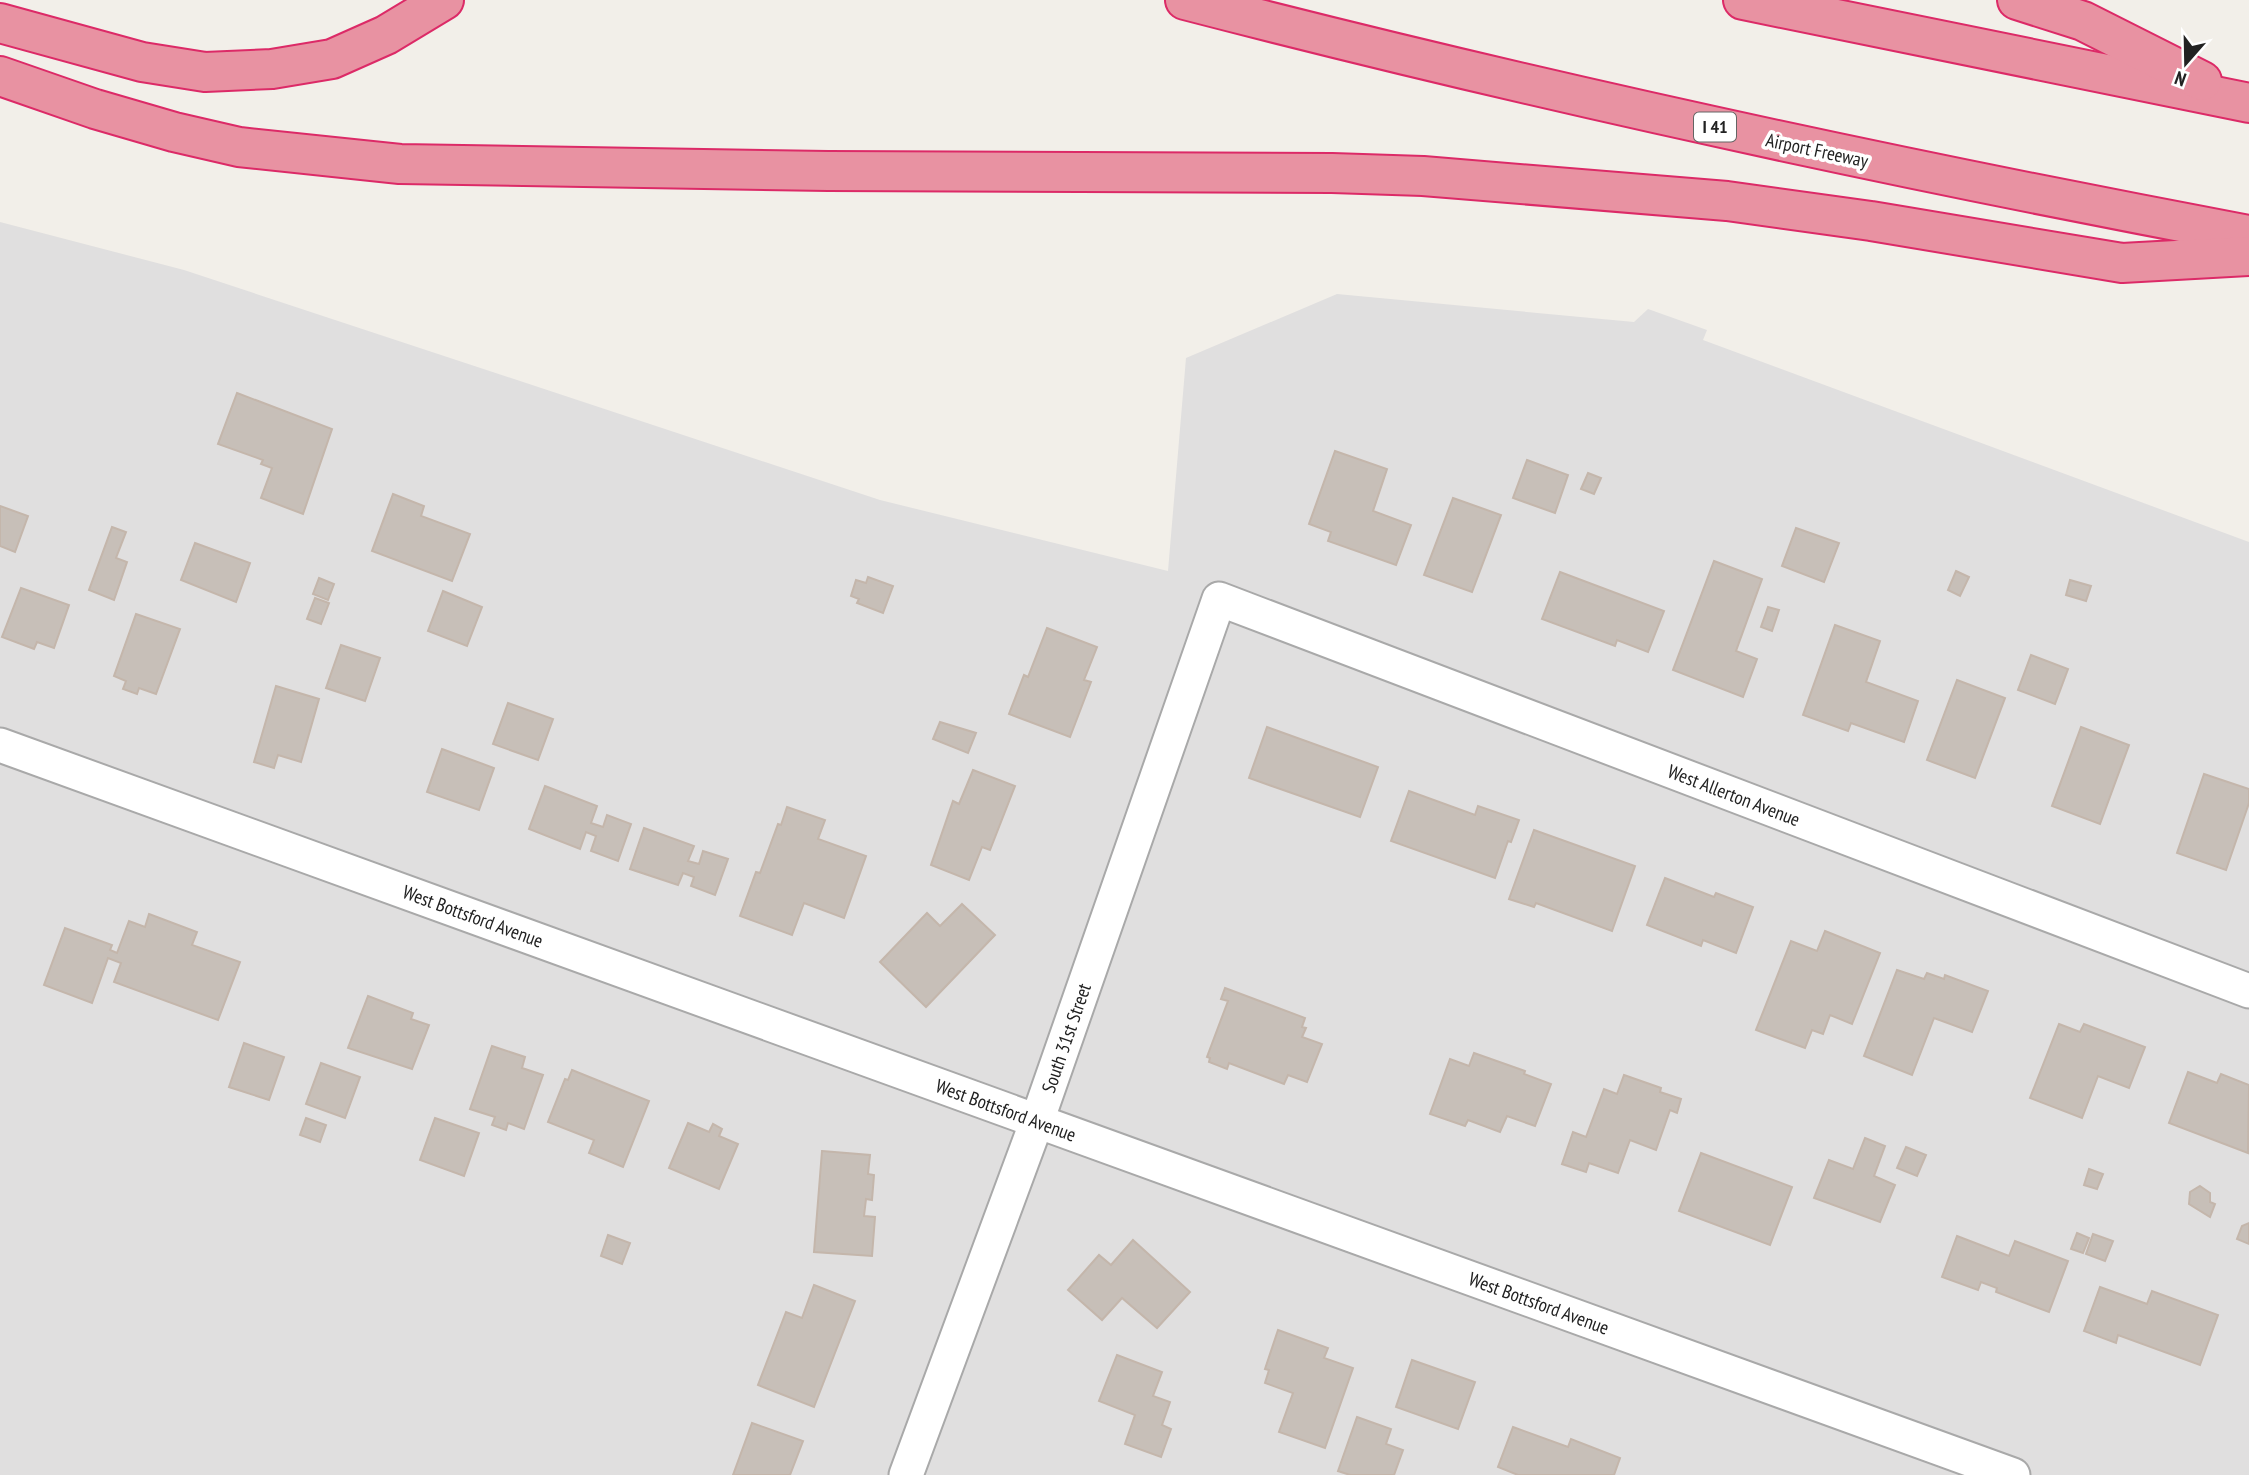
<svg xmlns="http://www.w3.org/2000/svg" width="2249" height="1475" font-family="'PT Sans Narrow',sans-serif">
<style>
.residential{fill:#e0dfdf}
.building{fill:#c7bfb8;stroke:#c4b6ab;stroke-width:2}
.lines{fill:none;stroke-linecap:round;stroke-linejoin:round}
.minor-casing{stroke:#a9a9a9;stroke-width:37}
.motorway-casing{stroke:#dc2a67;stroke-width:42}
.minor{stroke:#fff;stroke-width:33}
.motorway{stroke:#e892a2;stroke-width:38}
.labels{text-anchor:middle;stroke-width:7;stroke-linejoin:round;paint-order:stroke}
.shield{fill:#fff;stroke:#646464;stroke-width:2}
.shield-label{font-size:18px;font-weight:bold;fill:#222}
.street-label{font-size:19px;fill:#222;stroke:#fff}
</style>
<rect width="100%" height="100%" fill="#f2efe9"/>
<polygon class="residential" points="0,222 184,270 880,500 1168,571 1186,358 1337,294 1634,322 1648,309 1707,330 1703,340 2249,542 2249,1475 0,1475"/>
<g class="building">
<polygon points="237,393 332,429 303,514 261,498 272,468 261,464 263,460 218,444"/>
<polygon points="1335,451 1387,469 1373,511 1411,525 1396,565 1328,541 1331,532 1309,524"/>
<polygon points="1527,460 1568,475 1555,513 1513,498"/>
<polygon points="1588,473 1601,478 1594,494 1581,489"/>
<polygon points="393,494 424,506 421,516 470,534 452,581 372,551"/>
<polygon points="1453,498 1501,515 1472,592 1424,575"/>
<polygon points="0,506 28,516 15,552 0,546"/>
<polygon points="112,527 126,532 116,558 127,562 114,600 89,590"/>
<polygon points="1796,528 1839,543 1824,582 1782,566"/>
<polygon points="195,543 250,563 236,602 181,580"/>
<polygon points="1714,561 1762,579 1736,651 1757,659 1743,697 1673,670"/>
<polygon points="1956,571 1969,577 1960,596 1948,590"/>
<polygon points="1560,572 1664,611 1648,652 1617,640 1615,646 1542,619"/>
<polygon points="868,577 893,586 883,613 857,603 859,599 851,596 856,580 866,583"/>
<polygon points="319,578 334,584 328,600 313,594"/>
<polygon points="2070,580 2091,586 2086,601 2066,595"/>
<polygon points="21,588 69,605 54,648 37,642 34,649 2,637"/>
<polygon points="443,591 482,607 467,646 428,631"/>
<polygon points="315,598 329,603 321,624 307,619"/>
<polygon points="1768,607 1779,610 1772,631 1761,627"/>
<polygon points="136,614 180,629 156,694 139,688 137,694 123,689 126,681 114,676"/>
<polygon points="1835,625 1880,641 1866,682 1918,701 1904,742 1851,723 1848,731 1803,715"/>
<polygon points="1047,628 1097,647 1084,680 1091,682 1070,737 1009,714 1024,675 1028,677"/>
<polygon points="341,645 380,658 365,701 326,688"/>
<polygon points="2031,655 2068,669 2055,704 2018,690"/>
<polygon points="1957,680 2005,698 1975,778 1927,760"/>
<polygon points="276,686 319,699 301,762 278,755 274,768 254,762"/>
<polygon points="508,703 553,719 538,760 493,744"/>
<polygon points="940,722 976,733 968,753 933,739"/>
<polygon points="1267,727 1378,767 1360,817 1249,778"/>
<polygon points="2081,727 2129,745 2100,824 2052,806"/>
<polygon points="442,749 494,768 479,810 427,792"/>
<polygon points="973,770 1015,786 990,850 982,847 969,880 931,865 953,801 959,804"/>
<polygon points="2204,774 2249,789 2249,803 2226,870 2177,853"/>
<polygon points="545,786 597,806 591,823 603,827 607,815 631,824 618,861 591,851 596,836 586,832 580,849 529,829"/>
<polygon points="1409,791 1475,815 1478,806 1519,820 1511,842 1508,841 1495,878 1391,841"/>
<polygon points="787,807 825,820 818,839 866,856 844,918 804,903 792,935 740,916 756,872 760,873 778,824 781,825"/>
<polygon points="644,828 694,846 688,861 699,864 703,851 728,859 715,895 691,886 694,877 683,873 678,885 630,869"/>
<polygon points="1534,830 1635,866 1612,931 1536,903 1534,907 1509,899"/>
<polygon points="1665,878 1714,897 1716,893 1753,907 1736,953 1703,940 1701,946 1647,925"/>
<polygon points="962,904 995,935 926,1007 880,962 927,913 940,926"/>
<polygon points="149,914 197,932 192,945 240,962 218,1020 114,982 121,963 108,958 92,1003 44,985 65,928 112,945 110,950 117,953 129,921 145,927"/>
<polygon points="1825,931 1880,953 1852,1024 1830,1015 1823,1034 1812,1030 1805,1048 1756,1030 1791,941 1817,951"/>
<polygon points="1897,970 1924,979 1927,973 1944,979 1945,975 1988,991 1972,1032 1934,1018 1912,1075 1864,1056"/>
<polygon points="1225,988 1305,1018 1302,1027 1306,1028 1302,1037 1322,1044 1307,1082 1288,1075 1284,1084 1229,1063 1227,1069 1209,1062 1210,1058 1207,1057 1228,1001 1221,999"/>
<polygon points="368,996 413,1013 411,1019 429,1025 412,1069 348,1048"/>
<polygon points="2059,1024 2080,1032 2084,1024 2145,1047 2129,1088 2098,1076 2082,1118 2030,1098"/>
<polygon points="244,1043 284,1057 269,1100 229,1087"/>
<polygon points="492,1046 525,1057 522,1068 543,1075 524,1129 508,1123 506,1130 492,1125 495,1117 470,1109"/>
<polygon points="1474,1053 1525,1071 1524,1074 1551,1084 1535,1126 1507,1116 1500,1132 1468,1120 1465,1126 1430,1114 1450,1059 1469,1066"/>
<polygon points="321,1063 360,1077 345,1118 306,1104"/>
<polygon points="572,1070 649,1101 623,1167 589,1153 594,1140 548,1122 565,1079 568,1080"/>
<polygon points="2188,1072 2217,1083 2221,1074 2249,1085 2248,1153 2169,1123"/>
<polygon points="1624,1075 1661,1088 1660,1092 1681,1099 1677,1113 1670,1110 1656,1150 1630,1140 1618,1173 1589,1163 1586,1172 1562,1164 1573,1132 1586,1137 1604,1089 1617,1094"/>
<polygon points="306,1118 326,1125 320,1142 300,1135"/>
<polygon points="435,1118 479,1133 464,1176 420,1160"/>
<polygon points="688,1123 709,1132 713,1124 722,1129 719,1136 738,1144 719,1189 669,1168"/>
<polygon points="1865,1138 1885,1146 1874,1176 1895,1185 1880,1222 1814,1198 1829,1160 1853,1169"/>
<polygon points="1906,1147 1926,1155 1917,1176 1897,1168"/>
<polygon points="822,1151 870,1155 868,1174 874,1175 872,1200 866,1199 864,1216 875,1217 872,1256 814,1252"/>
<polygon points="1701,1153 1792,1187 1770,1245 1679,1211"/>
<polygon points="2089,1169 2103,1174 2097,1189 2084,1185"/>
<polygon points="2200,1186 2210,1193 2210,1202 2215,1204 2210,1217 2189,1204 2190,1192"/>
<polygon points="2249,1223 2249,1244 2237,1239 2242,1226"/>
<polygon points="2077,1233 2089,1238 2083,1253 2071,1249"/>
<polygon points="2093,1234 2113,1241 2105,1261 2086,1254"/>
<polygon points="608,1235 630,1243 622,1264 601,1256"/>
<polygon points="1957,1236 2009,1256 2015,1241 2068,1261 2049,1312 1996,1292 1997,1288 1981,1282 1978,1290 1942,1277"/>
<polygon points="1133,1240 1190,1292 1157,1328 1122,1298 1102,1320 1068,1290 1099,1255 1111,1265"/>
<polygon points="814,1285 855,1301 814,1407 758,1385 786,1312 802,1318"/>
<polygon points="2100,1287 2147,1304 2152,1291 2218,1315 2200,1365 2118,1335 2116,1343 2084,1331"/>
<polygon points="1278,1330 1328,1348 1324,1358 1353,1368 1325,1448 1279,1432 1293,1393 1265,1383 1269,1370 1265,1369"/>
<polygon points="1117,1355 1162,1372 1153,1396 1170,1402 1162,1425 1171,1429 1161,1457 1125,1444 1135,1415 1099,1401"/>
<polygon points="1412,1360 1475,1382 1458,1429 1396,1407"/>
<polygon points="1357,1417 1391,1429 1386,1444 1403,1450 1394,1475 1350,1475 1338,1471"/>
<polygon points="752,1423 803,1441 790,1475 733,1475"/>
<polygon points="1513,1427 1568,1447 1571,1439 1620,1458 1614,1475 1518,1475 1498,1467"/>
</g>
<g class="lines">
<defs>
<g id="minor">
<polyline points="0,745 2013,1475"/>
<polyline points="906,1475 1037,1121 1219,599 2249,991"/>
</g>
<g id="motorway">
<path d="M1185,0C1536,91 1892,168 2249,235"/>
<polyline points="1743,0 2249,103"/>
<polyline points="2017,0 2083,21 2202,81"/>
<polyline points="0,23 142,62 205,72 272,69 332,59 386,35 444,0"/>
<polyline points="0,76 95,109 174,132 239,147 400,164 828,171 1332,173 1423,176 1727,201 1871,221 2122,263 2249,256"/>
</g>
</defs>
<use href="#minor" class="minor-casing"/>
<use href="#motorway" class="motorway-casing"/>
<use href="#minor" class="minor"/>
<use href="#motorway" class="motorway"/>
</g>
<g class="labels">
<rect class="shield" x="1694" y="112.5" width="42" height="29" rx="5"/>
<g class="shield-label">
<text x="1715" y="133">I 41</text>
</g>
<g class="street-label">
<text transform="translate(1817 150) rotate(12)" y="7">Airport Freeway</text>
<text transform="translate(1734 795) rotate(21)" y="7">West Allerton Avenue</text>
<text transform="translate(473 916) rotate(20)" y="7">West Bottsford Avenue</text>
<text transform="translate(1066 1038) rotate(-71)" y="7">South 31st Street</text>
<text transform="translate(1006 1110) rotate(20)" y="7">West Bottsford Avenue</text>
<text transform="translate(1539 1303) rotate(20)" y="7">West Bottsford Avenue</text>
</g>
</g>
<g transform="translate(2186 63) rotate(200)" stroke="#ffffff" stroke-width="5" paint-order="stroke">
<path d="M0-5L12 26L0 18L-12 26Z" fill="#222222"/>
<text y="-10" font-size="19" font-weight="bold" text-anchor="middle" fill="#222222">N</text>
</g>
</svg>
